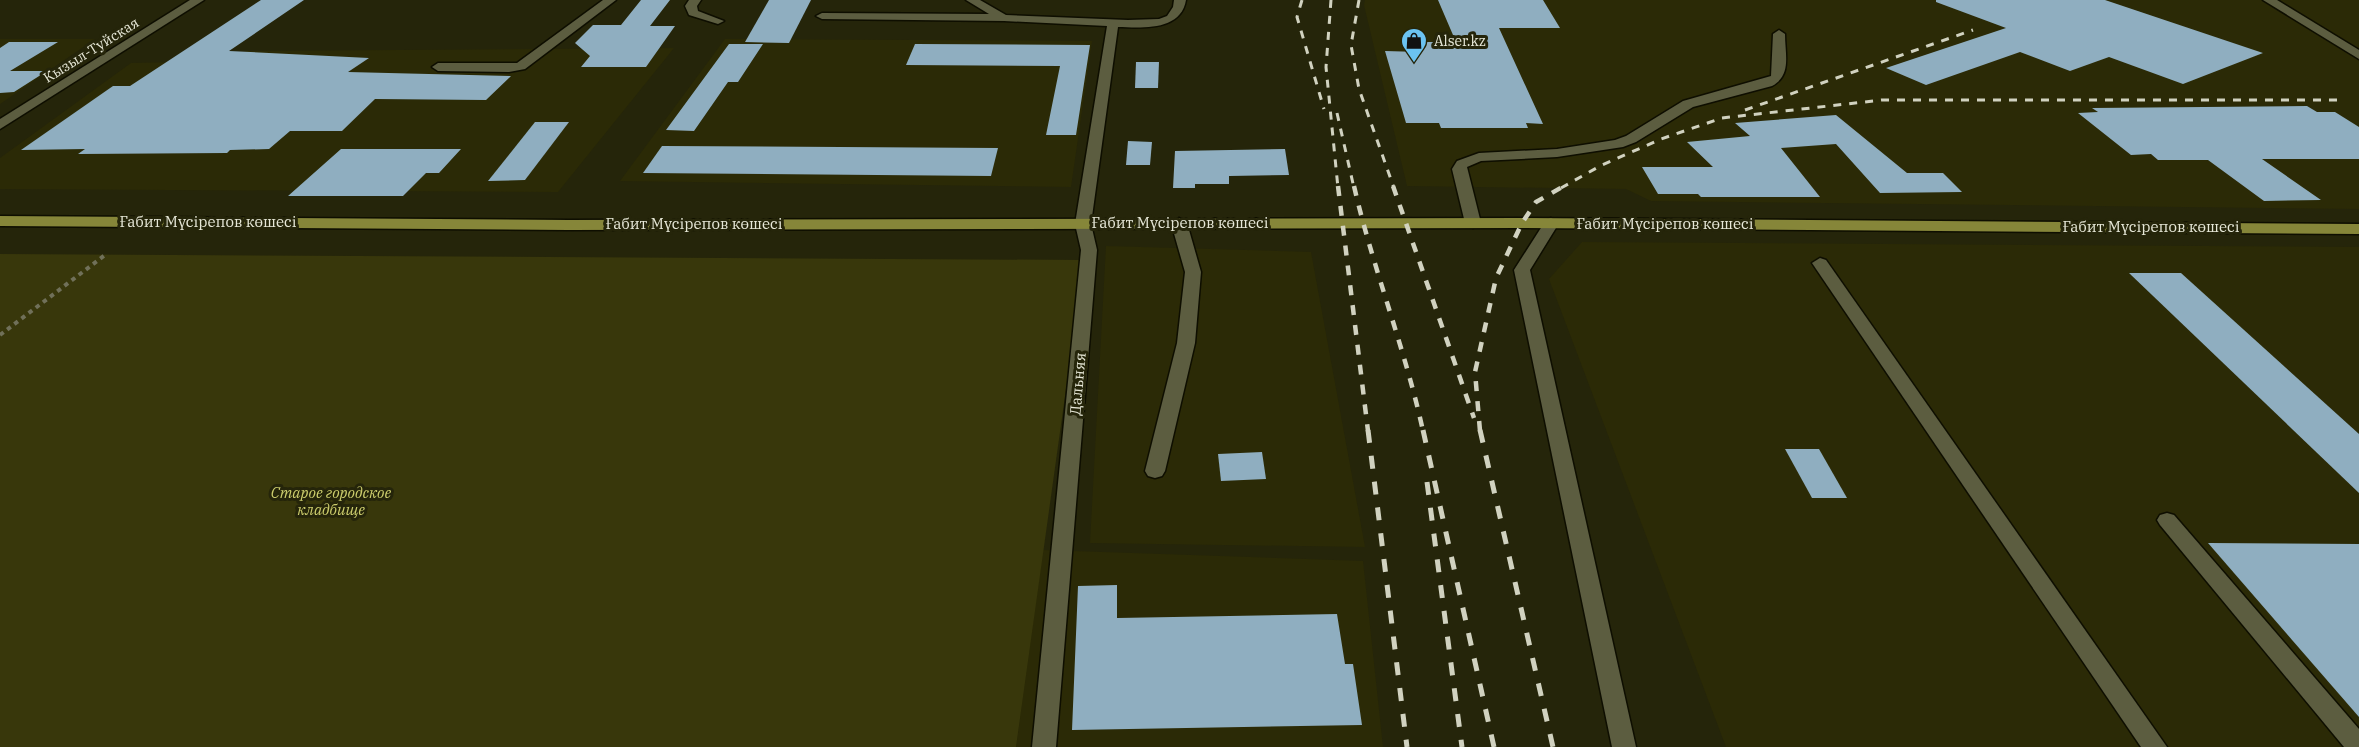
<svg xmlns="http://www.w3.org/2000/svg" width="2359" height="747" font-family="'IBM Plex Serif',serif">
<style>
.built{fill:#2b2a06}
.green{fill:#38370b}
.building{fill:#8faec0}
.lines{fill:none;stroke-linecap:round;stroke-linejoin:round}
.minor-casing{stroke:#0e0e00;stroke-width:3}
.major-casing{stroke:#0e0e00;stroke-width:3}
.path{stroke:#707059;stroke-width:4;stroke-dasharray:4.5 4.5;stroke-linecap:butt}
.minor{fill:#5c5d40;fill-rule:evenodd}
.major{fill:#868639;fill-rule:evenodd}
.rail-far2{stroke:#d1d2c0;stroke-width:3;stroke-dasharray:8 8;stroke-linecap:butt}
.rail-far1{stroke:#d1d2c0;stroke-width:4.5;stroke-dasharray:10 10;stroke-linecap:butt}
.rail{stroke:#d1d2c0;stroke-width:5;stroke-dasharray:13 13;stroke-linecap:butt}
.labels{text-anchor:middle;stroke-width:6;stroke-linejoin:round;paint-order:stroke}
.far-poi-label{font-size:14px;fill:#e7e8d8;stroke:#25250a;text-anchor:start}
.far-street-label{font-size:14px;fill:#e7e8d8;stroke:#25250a}
.street-label{font-size:15px;fill:#e7e8d8;stroke:#25250a}
.park-label{font-size:15px;font-style:italic;fill:#cdce6d;stroke:#25250a}
</style>
<rect width="100%" height="100%" fill="#25250a"/>
<g class="built">
<polygon points="1365,0 2359,0 2359,209 1651,201 1626,189 1407,186 1364,5"/>
<polygon points="0,39 95,39 0,104"/>
<polygon points="725,39 1092,41 1071,187 620,181"/>
<polygon points="674,48 558,192 0,189 0,158 131,63 226,61 247,51"/>
<polygon points="1582,242 2359,247 2359,747 1726,747 1549,279"/>
<polygon points="1106,246 1311,252 1365,547 1090,543"/>
<polygon points="1043,550 1363,561 1383,747 1016,747"/>
</g>
<polygon class="green" points="0,254 1084,260 1016,747 0,747"/>
<g class="building">
<polygon points="261,0 304,0 229,51 369,58 348,72 511,76 486,100 375,99 342,131 290,131 269,149 230,150 227,153 78,154 85,149 21,150 113,86 130,86"/>
<polygon points="641,0 670,0 650,26 675,26 646,67 581,67 590,56 575,43 593,25 621,25"/>
<polygon points="769,0 811,0 789,43 745,42"/>
<polygon points="1438,0 1543,0 1560,28 1499,28 1543,124 1526,123 1528,128 1441,128 1439,123 1406,123 1385,51 1420,52 1417,42 1456,42"/>
<polygon points="1936,0 2105,0 2263,53 2183,84 2109,57 2070,71 2020,52 1926,85 1886,68 2006,28 1936,2"/>
<polygon points="9,42 58,42 10,71 47,71 14,92 0,93 0,48"/>
<polygon points="729,44 763,44 738,82 728,82 694,131 666,130"/>
<polygon points="915,44 1090,45 1076,135 1046,135 1060,66 906,65"/>
<polygon points="1136,62 1159,62 1158,88 1135,88"/>
<polygon points="2307,106 2317,112 2335,112 2359,127 2359,159 2262,159 2321,200 2264,201 2208,160 2158,160 2151,154 2131,155 2078,113 2098,112 2092,108"/>
<polygon points="1836,115 1907,173 1943,173 1962,192 1880,193 1836,144 1781,148 1820,197 1701,197 1698,194 1658,194 1642,167 1713,167 1687,142 1750,136 1735,123"/>
<polygon points="535,122 569,122 525,180 488,181"/>
<polygon points="1128,141 1152,142 1150,165 1126,165"/>
<polygon points="662,146 998,148 991,176 643,173"/>
<polygon points="341,149 461,149 439,173 426,173 403,196 288,196"/>
<polygon points="1285,149 1289,175 1229,176 1229,184 1195,184 1195,188 1173,188 1175,151"/>
<polygon points="2129,273 2181,273 2359,434 2359,493"/>
<polygon points="1785,449 1819,449 1847,498 1812,498"/>
<polygon points="1262,452 1266,479 1221,481 1218,454"/>
<polygon points="2208,543 2359,544 2359,717"/>
<polygon points="1117,585 1117,618 1337,614 1345,664 1353,664 1362,725 1072,730 1078,586"/>
</g>
<g class="lines">
<defs>
<g id="minor">
<polygon points="190,0 204,0 0,129 0,119"/>
<polygon points="603,0 616,0 525,69 509,72 438,71 432,67 438,63 517,63"/>
<polygon points="689,0 701,0 697,6 698,11 724,21 718,24 689,15 685,6"/>
<path d="M966,0H980L1006,15L1128,20L1159,19L1167,16L1173,7L1174,0H1186C1181,31 1142,28 1118,27L1091,224L1097,250L1056,747H1032L1081,250L1075,224L1107,26L1004,21L822,19L816,16L822,13L989,14Z"/>
<polygon points="2263,0 2277,0 2359,50 2359,59"/>
<path d="M1779,30L1785,34C1785,55 1792,75 1772,86L1693,107L1636,142L1623,147L1557,157L1481,161L1467,167L1481,223L1473,228L1465,223L1452,169L1457,161L1479,153L1557,149L1615,140L1626,136L1683,101L1771,76L1773,34Z"/>
<polygon points="1179,218 1187,223 1201,272 1195,343 1165,471 1162,476 1155,478 1148,476 1145,471 1177,343 1185,272 1171,223"/>
<polygon points="1551,218 1559,223 1530,270 1636,747 1612,747 1514,270 1546,220"/>
<polygon points="1820,258 1826,260 2167,747 2141,747 1812,263"/>
<polygon points="2167,513 2174,515 2359,729 2359,747 2344,747 2160,525 2157,520 2160,515"/>
</g>
<polygon id="major" points="0,216 568,220 1522,218 2359,224 2359,234 1522,228 568,230 0,226"/>
</defs>
<use href="#minor" class="minor-casing"/>
<use href="#major" class="major-casing"/>
<polyline class="path" points="0,335 105,255"/>
<use href="#minor" class="minor"/>
<use href="#major" class="major"/>
<g class="rail-far2">
<polyline points="1302,0 1297,17 1324,109"/>
<polyline points="1331,0 1326,67 1338,188"/>
<polyline points="1359,0 1351,45 1359,89 1394,188"/>
<polyline points="1745,110 1973,30"/>
<polyline points="1337,113 1354,188"/>
<polyline points="1561,188 1600,166 1661,139 1722,118 1882,100 2342,100"/>
</g>
<g class="rail-far1">
<polyline points="1338,186 1368,431"/>
<path d="M1354,186C1373,269 1405,348 1423,431"/>
<polyline points="1393,186 1474,418"/>
<polyline points="1480,431 1475,372 1496,278 1522,223 1536,202 1564,186"/>
</g>
<g class="rail">
<polyline points="1368,430 1407,747"/>
<polyline points="1423,430 1494,747"/>
<polyline points="1480,430 1553,747"/>
<polyline points="1427,482 1462,747"/>
</g>
</g>
<defs>
<symbol id="shop-pin" viewBox="-11 -11 22 30"><path d="M0 17L-7.5 6A9.5 9.5 0 1 1 7.5 6Z" fill="#6bc3f2" stroke="#25250a"/><path d="M-5-2.5h2.3a2.7 3.5 0 0 1 5.4 0H5L5.5 6h-11ZM-1.5-2.5h3a1.5 2.3 0 0 0-3 0Z" fill="#111"/></symbol>
</defs>
<g fill-rule="evenodd">
<use href="#shop-pin" x="1399" y="26" width="30" height="40"/>
</g>
<g class="labels">
<g class="far-poi-label">
<text x="1434" y="46">Alser.kz</text>
</g>
<g class="far-street-label">
<text transform="translate(91 50) rotate(-32)" y="5">Кызыл-Туйская</text>
</g>
<g class="street-label">
<text x="208" y="227">Ғабит Мүсірепов көшесі</text>
<text x="1180" y="228">Ғабит Мүсірепов көшесі</text>
<text x="694" y="229">Ғабит Мүсірепов көшесі</text>
<text x="1665" y="229">Ғабит Мүсірепов көшесі</text>
<text x="2151" y="232">Ғабит Мүсірепов көшесі</text>
<text transform="translate(1078 384) rotate(-85)" y="5">Дальняя</text>
</g>
<g class="park-label">
<text x="331" y="498">Старое городское<tspan x="331" dy="17">кладбище</tspan></text>
</g>
</g>
</svg>
